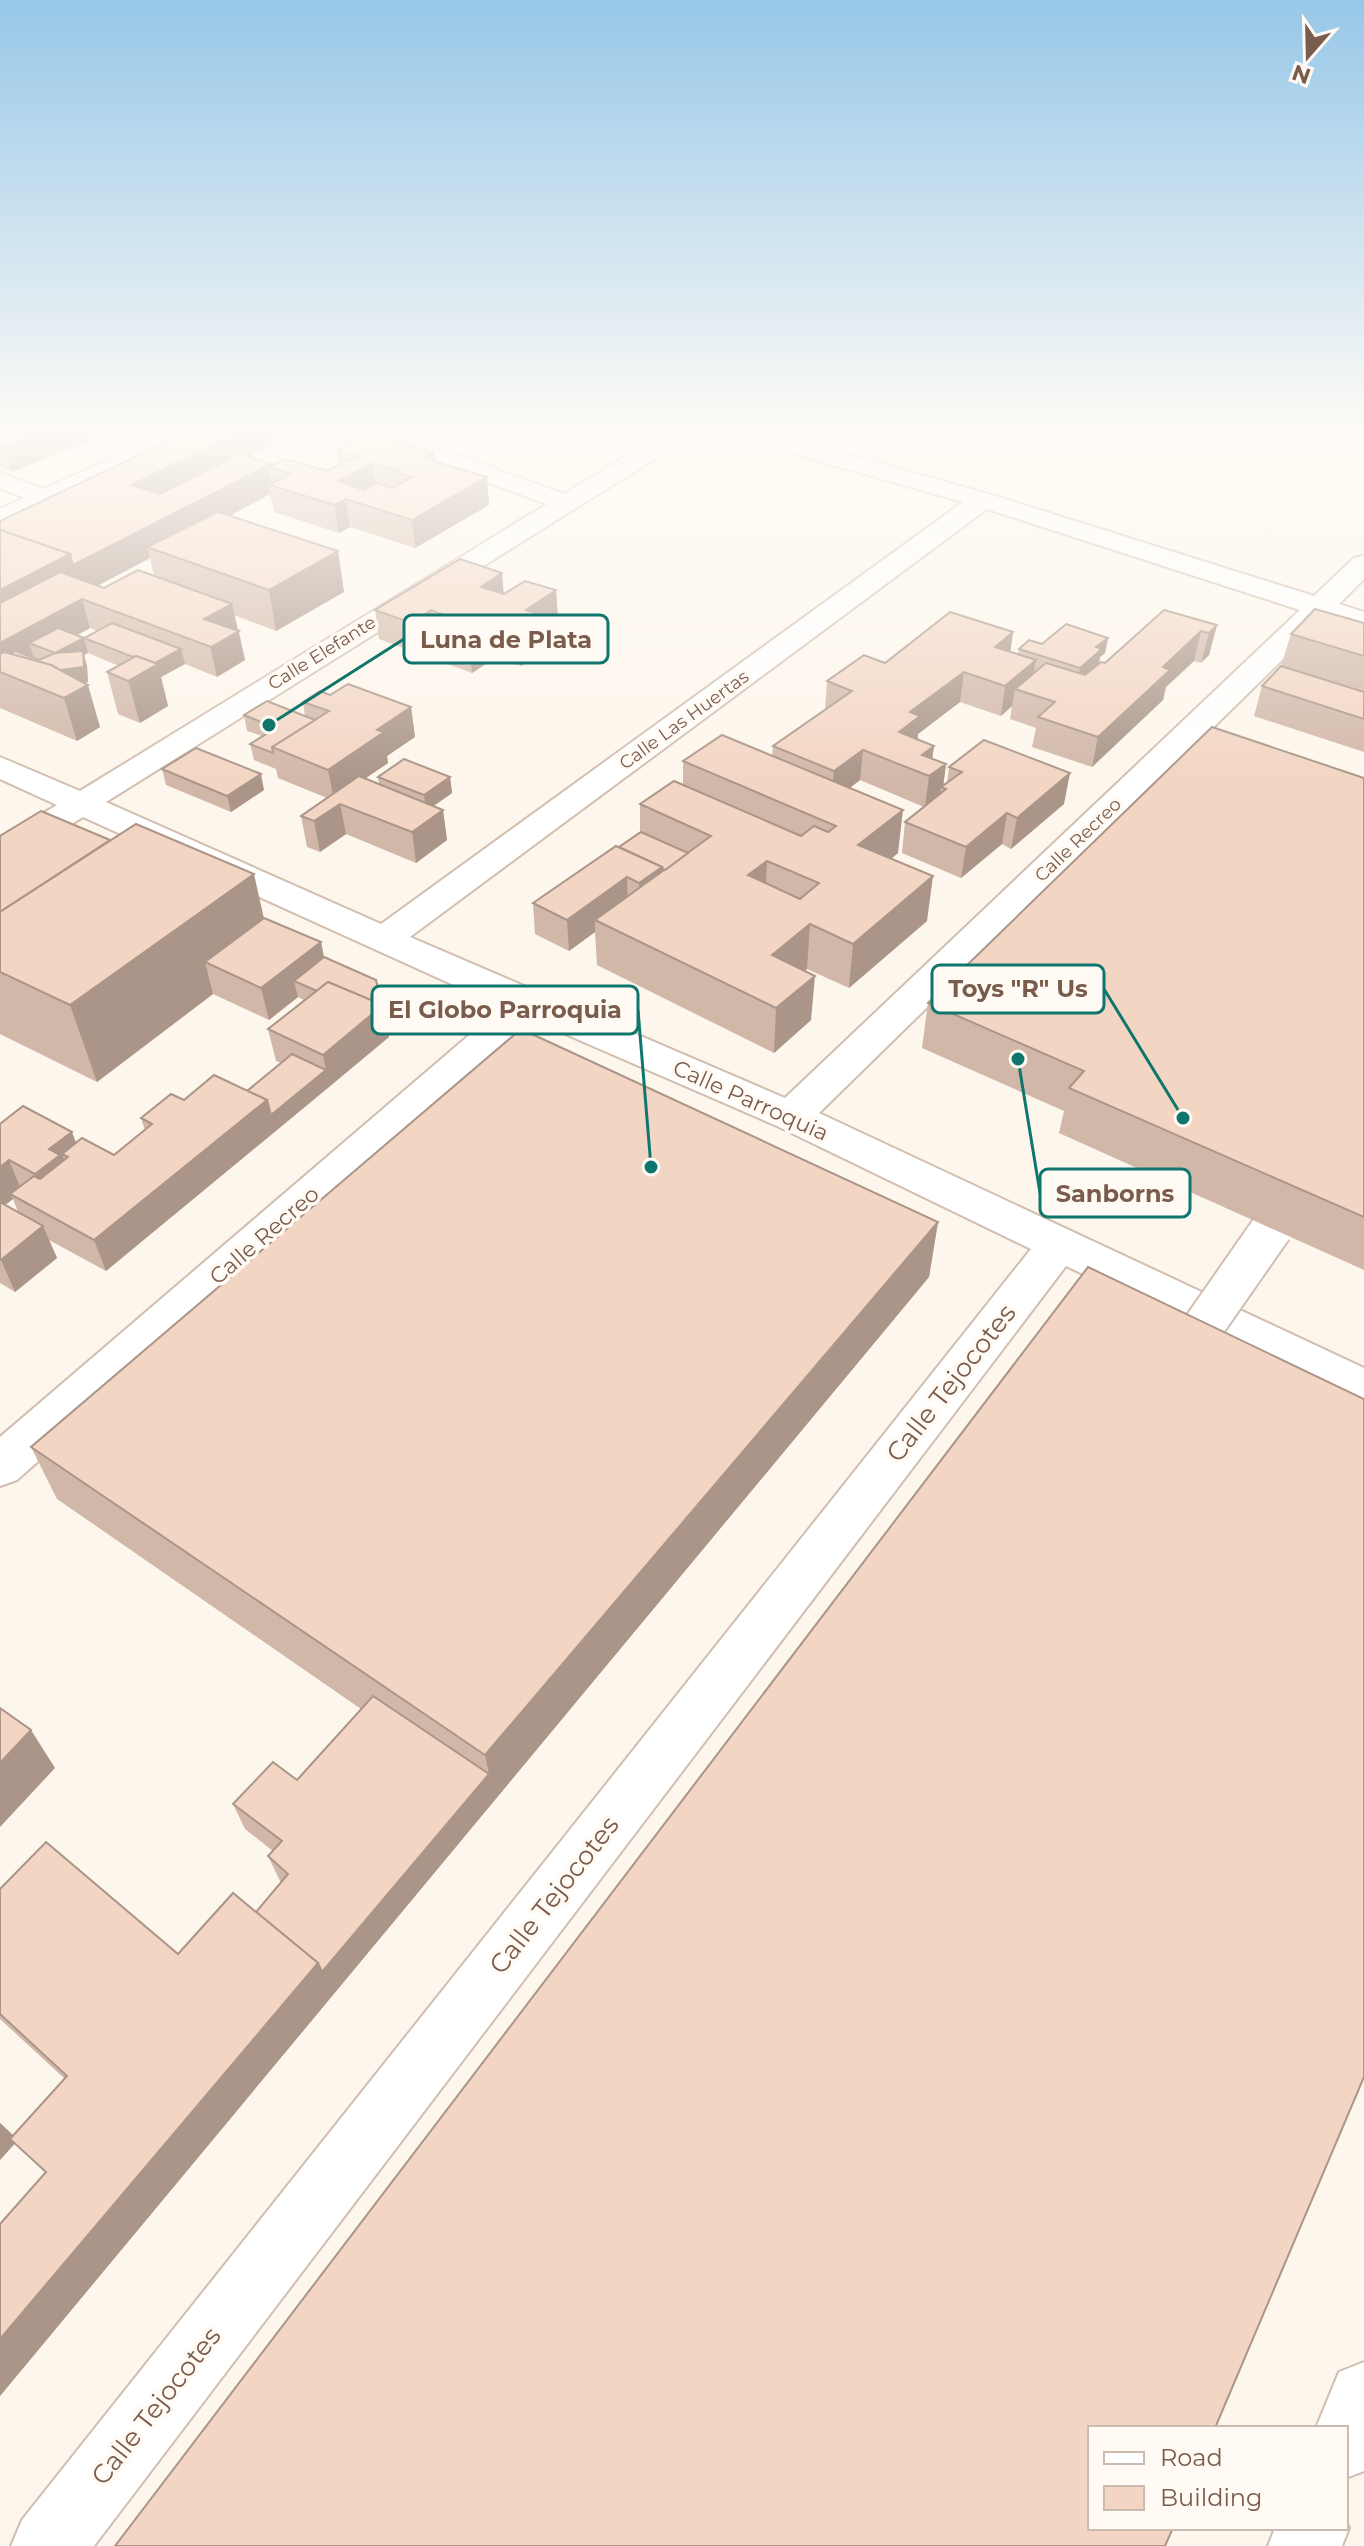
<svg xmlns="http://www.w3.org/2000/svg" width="1364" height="2546" font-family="Montserrat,sans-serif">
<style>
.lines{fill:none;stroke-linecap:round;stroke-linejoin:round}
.pedestrian-casing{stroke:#d1beb0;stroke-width:4}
.minor-casing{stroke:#d1beb0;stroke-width:4}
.tertiary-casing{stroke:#d1beb0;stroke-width:4}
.pedestrian{fill:#fff;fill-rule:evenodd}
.minor{fill:#fff;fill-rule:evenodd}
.tertiary{fill:#fff;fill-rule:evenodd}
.pedestrian-bridge-casing{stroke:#d1beb0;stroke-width:44;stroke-linecap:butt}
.pedestrian-bridge{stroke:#fff;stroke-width:40}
.wall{fill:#d1b7a8;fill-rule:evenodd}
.shaded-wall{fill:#aa9588}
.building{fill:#f3d5c3;stroke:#aa9588;stroke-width:2;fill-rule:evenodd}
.labels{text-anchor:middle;stroke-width:7;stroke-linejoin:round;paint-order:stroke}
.far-street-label{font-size:18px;fill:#7a5c4d;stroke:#fffaf3}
.street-label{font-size:22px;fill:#7a5c4d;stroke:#fffaf3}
.near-street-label{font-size:26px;fill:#7a5c4d;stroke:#fffaf3}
.leader{fill:none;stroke:#0f766e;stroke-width:3}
.callout-dot{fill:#0f766e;stroke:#fffaf3;stroke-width:3}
.callout{fill:#fffaf3;stroke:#0f766e;stroke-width:3}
.callout-label{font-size:24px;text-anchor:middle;font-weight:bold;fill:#7a5c4d}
</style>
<rect width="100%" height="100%" fill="#fdf6ec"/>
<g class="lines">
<defs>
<polygon id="pedestrian" points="0,473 55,493 58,498 55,503 37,503 0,488"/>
<g id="minor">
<path d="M349,428H383L564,494L672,428H700L696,433L106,802L381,924L963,502L721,433L717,428H754L992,495L1314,596L1354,558L1364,556V579L1339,604L1364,612V630L1325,618L819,1113L1364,1368V1407L1066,1266L94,2546H11L22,2520L1031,1249L777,1126L533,1020L17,1480L0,1486V1437L502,1007L83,817L12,861L0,864V839L57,805L0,779V757L80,791L547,504L353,433ZM987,509L1300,610L785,1098L410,937Z"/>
<polygon points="1364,2362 1364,2471 1346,2478 1346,2428 1316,2428 1339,2372"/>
<polygon points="1346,2521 1349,2528 1342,2546 1268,2546 1275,2528 1346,2528"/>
</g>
<polygon id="tertiary" points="178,428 209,428 205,433 0,527 0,509"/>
</defs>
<use href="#pedestrian" class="pedestrian-casing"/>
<use href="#minor" class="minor-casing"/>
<use href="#tertiary" class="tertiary-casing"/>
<use href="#pedestrian" class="pedestrian"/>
<use href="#minor" class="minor"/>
<use href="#tertiary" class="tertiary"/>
<defs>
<polyline id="pedestrian-bridge" points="1173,1370 1272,1228"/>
</defs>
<use href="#pedestrian-bridge" class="pedestrian-bridge-casing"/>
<use href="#pedestrian-bridge" class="pedestrian-bridge"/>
</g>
<g class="wall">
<polygon points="0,428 93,439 12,472 0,467"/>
<path d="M196,428H273L276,442L247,457L271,464V465L327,471L339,465L337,450L435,462L487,477L489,505L415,548L350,527L339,533L274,512L270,494L230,516L338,551L344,592L276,631L234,615L237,630L239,631L245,660L217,677L185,664L161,677L168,706L140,723L118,714L107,672L119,666L88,653L84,638L97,631L90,628L77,635L84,638L88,653L84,655L87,666L88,682L84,683L100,727L77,741L0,708V521ZM150,558L154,576L104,588L97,586Z"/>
<polygon points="502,573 504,594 556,590 558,620 549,626 550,647 521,666 495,658 472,673 442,662 439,641 434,640 414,652 379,639 375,610"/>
<polygon points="1364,623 1364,752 1254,716 1262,686 1281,666 1291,634"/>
<polygon points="1217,625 1209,655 1201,663 1194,661 1166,687 1163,700 1092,767 1032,747 1036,728 1010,719 1012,706 1001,716 960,702 918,734 918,740 934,746 932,759 946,764 943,786 947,783 949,767 1064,804 1011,849 1002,844 961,878 902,853 905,822 924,807 860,780 850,788 898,853 891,859 927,921 849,988 807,969 804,971 811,1020 774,1053 597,965 595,932 569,951 535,934 533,903 640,832 640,804 683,785 683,761 772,756 773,746 825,710 827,681 885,663 1010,651 1018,654 1019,649 1042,644 1108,638 1105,653 1100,657 1099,663 1105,663"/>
<polygon points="330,695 411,707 415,737 387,756 388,763 365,778 379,784 378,777 450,777 452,793 434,806 443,810 447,840 416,863 346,834 320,852 307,847 301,816 327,798 278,778 276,769 254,760 250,744 262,736 247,731 244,715 305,716 303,702"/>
<polygon points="162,769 264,790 231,812 166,785"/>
<polygon points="1364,778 1364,1270 1059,1133 1064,1111 922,1048 928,1003"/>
<path d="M0,836L264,918L321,942L324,957L383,1005L389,1037L106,1271L49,1240L57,1258L15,1292L0,1283V1124L76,1143L114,1155L145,1130L141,1118L184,1100L247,1091L281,1063L276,1061L268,1029L304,1000L298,997L269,1020L213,994L97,1082L0,1034ZM13,1199L18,1212L5,1205Z"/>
<polygon points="938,1222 929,1277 0,2396 46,2172 15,2143 0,2160 0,2123 13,2135 65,2079 0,2019 0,1889 178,1954 256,1912 281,1883 268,1856 273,1851 245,1829 233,1804 297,1780 361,1709 57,1499 31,1447"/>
</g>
<g class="shaded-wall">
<polygon points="48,428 90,428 93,439 12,472 4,445"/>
<polygon points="247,428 273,428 276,442 137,513 131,485"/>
<polygon points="434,452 437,480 423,458"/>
<polygon points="373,463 377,490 346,499 350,527 339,533 334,505 338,481"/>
<polygon points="271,464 272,468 268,467 271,485 269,485 270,494 161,552 147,547 150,558 0,637 0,590 70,554"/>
<polygon points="487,477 489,505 415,548 412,520"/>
<polygon points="338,551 344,592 276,631 269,590"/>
<polygon points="502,573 504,602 481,587"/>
<polygon points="556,590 558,620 549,626 550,647 521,666 519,637 526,610"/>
<polygon points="82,599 90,628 49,651 29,643 34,658 0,672 0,643"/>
<polygon points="232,604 245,660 217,677 204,619"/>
<polygon points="431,610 434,640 414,652 411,623"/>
<polygon points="1217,625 1209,655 1201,663 1209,633"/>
<polygon points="492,628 495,658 472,673 469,643"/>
<polygon points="1201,631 1194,661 1166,687 1163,700 1092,767 1098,737 1163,667"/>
<polygon points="1013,632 1009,662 995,647"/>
<polygon points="84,638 88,653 84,655 87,666 88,682 40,688 55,653"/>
<polygon points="1108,638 1105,653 1100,657 1099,664 1077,684 1080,668 1096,647"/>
<polygon points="181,649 185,664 161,677 168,706 140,723 128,681 152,665"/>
<polygon points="1036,660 1031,689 1015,689 1012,706 1001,716 1005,686"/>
<polygon points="964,672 960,702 918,734 917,747 899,732 910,712"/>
<polygon points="88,685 100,727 77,741 64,698"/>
<polygon points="411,707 415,737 387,756 388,763 334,800 328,770 377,730"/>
<polygon points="934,746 930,776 946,764 943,788 941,787 940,796 925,807 929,776 922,755"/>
<polygon points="863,750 860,780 831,802 834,771"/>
<polygon points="1070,773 1064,804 1011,849 1017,818"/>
<polygon points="261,774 264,790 231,812 227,796"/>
<polygon points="450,777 452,793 426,811 424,795"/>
<polygon points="340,804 346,834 320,852 314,821"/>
<polygon points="443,810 447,840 416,863 412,832"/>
<polygon points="903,810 898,853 854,889 858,845"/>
<polygon points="1007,813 1002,844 961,878 966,847"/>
<polygon points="767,861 765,905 748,875"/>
<polygon points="662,867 663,898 640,915 639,883"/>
<polygon points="254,874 271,950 205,962 213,994 97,1082 70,1005"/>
<polygon points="933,876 927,921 849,988 853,944"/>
<polygon points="627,877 628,909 595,920 595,932 569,951 567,920"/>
<polygon points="810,924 807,969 770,1000 772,955"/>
<polygon points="321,942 327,974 294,981 298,997 269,1020 261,988"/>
<polygon points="815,976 811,1020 774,1053 776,1008"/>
<polygon points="383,1005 389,1037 329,1087 323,1055"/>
<polygon points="326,1070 329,1087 106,1271 94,1240 267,1100"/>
<polygon points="72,1132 84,1164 62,1154 70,1175 48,1206 35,1174 49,1149"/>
<polygon points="9,1160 22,1192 10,1194 13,1199 1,1208 0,1206 0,1167"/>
<polygon points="938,1222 929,1277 0,2396 0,2339 318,1963 489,1774 485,1755"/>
<polygon points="43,1226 57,1258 15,1292 1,1260"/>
<polygon points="31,1730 55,1768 0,1827 0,1763"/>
<polygon points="0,2123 18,2140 0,2160"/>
</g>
<g class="building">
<polygon points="0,428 48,428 4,445 0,443"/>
<polygon points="196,428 247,428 131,485 160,494 240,454 271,464 73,565 70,554 0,530 0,521"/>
<path d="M370,433L434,452L423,458L487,477L412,520L346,499L334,505L269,485L290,474L268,467L285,459L327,471L357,456L337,450ZM373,463L399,471L396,472L412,477L392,488L377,483L364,490L338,481Z"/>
<polygon points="218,512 338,551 269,590 147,547"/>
<polygon points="0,530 70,554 0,590"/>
<polygon points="460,559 502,573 481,587 504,594 525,581 556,590 526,610 548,618 519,637 492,628 469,643 438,632 458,620 431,610 411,623 375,610"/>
<polygon points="138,570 232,604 204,619 239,631 211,647 82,599 0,643 0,603 60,572 104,588"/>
<polygon points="1315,609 1364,623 1364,656 1291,634"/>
<polygon points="1164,610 1217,625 1209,633 1201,631 1163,667 1170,670 1098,737 1038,717 1055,702 1015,689 1046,663 1085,675 1101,662 1105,663"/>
<polygon points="950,612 1013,632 995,647 1036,660 1005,686 964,672 910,712 920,716 899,732 934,746 922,755 946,764 929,776 863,750 834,771 773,746 852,691 827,681 864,655 885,663"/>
<polygon points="112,623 181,649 155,663 136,656 133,657 84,638"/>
<polygon points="1066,624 1108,638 1096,647 1102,649 1080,668 1019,649 1029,640 1042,644"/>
<polygon points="58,628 84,638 55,653 29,643"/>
<polygon points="15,651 39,660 55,653 83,651 84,667 60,670 51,665 11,654"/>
<polygon points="4,652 51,665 88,685 64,698 0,672 0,654"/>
<polygon points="136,656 158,664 128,681 107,672"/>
<polygon points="1281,666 1364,692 1364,719 1262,686"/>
<polygon points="348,684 411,707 377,730 384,732 328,770 272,747 329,711 303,702 320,691 330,695"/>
<polygon points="267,701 315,720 272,747 273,753 250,744 276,728 244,715"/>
<polygon points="1212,727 1364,778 1364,1217 1069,1088 1084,1071 928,1003"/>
<path d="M722,735L903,810L858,845L933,876L853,944L810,924L772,955L815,976L776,1008L595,920L711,836L640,804L674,781L801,836L814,826L828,832L836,826L683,761ZM767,861L819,883L800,899L748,875Z"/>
<polygon points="984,740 1070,773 1017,818 1007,813 966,847 905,822 946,789 941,787 962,772 949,767"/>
<polygon points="196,748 261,774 227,796 162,769"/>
<polygon points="404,759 450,777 424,795 378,777"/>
<polygon points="359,776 443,810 412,832 340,804 314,821 301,816"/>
<polygon points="41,811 110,840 0,912 0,836"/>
<polygon points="136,824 254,874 70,1005 0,972 0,912"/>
<polygon points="641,832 688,853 665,870 661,868 662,867 619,847"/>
<polygon points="616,846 662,867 639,883 627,877 567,920 533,903"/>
<polygon points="264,918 321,942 261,988 205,962"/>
<polygon points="324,957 376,980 382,1005 328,982 317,991 294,981"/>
<polygon points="328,982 383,1005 323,1055 268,1029"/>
<polygon points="521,1029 938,1222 485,1755 31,1447"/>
<polygon points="292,1054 326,1070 271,1115 267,1100 247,1091"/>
<polygon points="214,1075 267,1100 94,1240 10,1194 34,1176 40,1179 68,1157 62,1154 82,1138 114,1155 152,1124 141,1118 171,1094 184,1100"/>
<polygon points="23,1106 72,1132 49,1149 60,1155 35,1174 9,1160 0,1167 0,1124"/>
<polygon points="0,1202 43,1226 1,1260 0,1260"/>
<polygon points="1088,1267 1364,1399 1364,2077 1215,2428 1090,2428 1090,2528 1173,2528 1165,2546 115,2546"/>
<polygon points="373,1696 489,1774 322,1972 318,1963 256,1912 288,1874 268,1856 282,1841 233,1804 273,1762 297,1780"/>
<polygon points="0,1708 31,1730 0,1763"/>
<polygon points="46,1842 178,1954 233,1893 318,1963 0,2339 0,2224 46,2172 10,2139 67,2076 0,2014 0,1889"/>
</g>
<linearGradient id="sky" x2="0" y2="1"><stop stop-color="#97c7e8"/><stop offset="0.55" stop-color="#fefbf6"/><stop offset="1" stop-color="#fefbf6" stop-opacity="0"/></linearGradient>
<rect width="1364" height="784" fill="url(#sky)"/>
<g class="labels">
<g class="far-street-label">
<text transform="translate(322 653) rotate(-32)" y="6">Calle Elefante</text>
<text transform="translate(684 720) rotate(-36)" y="6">Calle Las Huertas</text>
<text transform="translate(1078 840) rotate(-44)" y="6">Calle Recreo</text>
</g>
<g class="street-label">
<text transform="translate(751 1100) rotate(24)" y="8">Calle Parroquia</text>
<text transform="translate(264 1235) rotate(-41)" y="8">Calle Recreo</text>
</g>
<g class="near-street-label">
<text transform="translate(951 1383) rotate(-52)" y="9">Calle Tejocotes</text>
<text transform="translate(554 1895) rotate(-52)" y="9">Calle Tejocotes</text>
<text transform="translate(156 2406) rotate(-52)" y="9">Calle Tejocotes</text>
</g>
</g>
<path class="leader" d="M269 725L404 639M1183 1118L1104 989M651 1167L638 1010M1018 1059L1040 1193"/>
<g class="callout-dot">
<circle cx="269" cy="725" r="8"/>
<circle cx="1183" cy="1118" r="8"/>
<circle cx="651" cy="1167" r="8"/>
<circle cx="1018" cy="1059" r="8"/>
</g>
<g class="callout">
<rect x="404" y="615" width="204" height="48" rx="8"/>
<rect x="932" y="965" width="172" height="48" rx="8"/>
<rect x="372" y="986" width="266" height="48" rx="8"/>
<rect x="1040" y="1169" width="150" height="48" rx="8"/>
</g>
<g class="callout-label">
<text x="506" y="648">Luna de Plata</text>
<text x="1018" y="997">Toys "R" Us</text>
<text x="505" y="1018">El Globo Parroquia</text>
<text x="1115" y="1202">Sanborns</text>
</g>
<rect x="1088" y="2426" width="260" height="104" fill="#fffaf3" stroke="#cabbb1" stroke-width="2"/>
<rect x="1104" y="2452" width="40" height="12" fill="#ffffff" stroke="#cabbb1" stroke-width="2"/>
<text x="1160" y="2466" font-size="24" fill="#7a5c4d">Road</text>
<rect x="1104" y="2486" width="40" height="24" fill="#f3d5c3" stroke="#cabbb1" stroke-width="2"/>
<text x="1160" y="2506" font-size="24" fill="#7a5c4d">Building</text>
<g transform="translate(1308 56) rotate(200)" stroke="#fffaf3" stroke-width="6" paint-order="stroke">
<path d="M0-6L14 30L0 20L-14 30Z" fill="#7a5c4d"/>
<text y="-12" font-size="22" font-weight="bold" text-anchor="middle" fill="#7a5c4d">N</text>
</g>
</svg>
